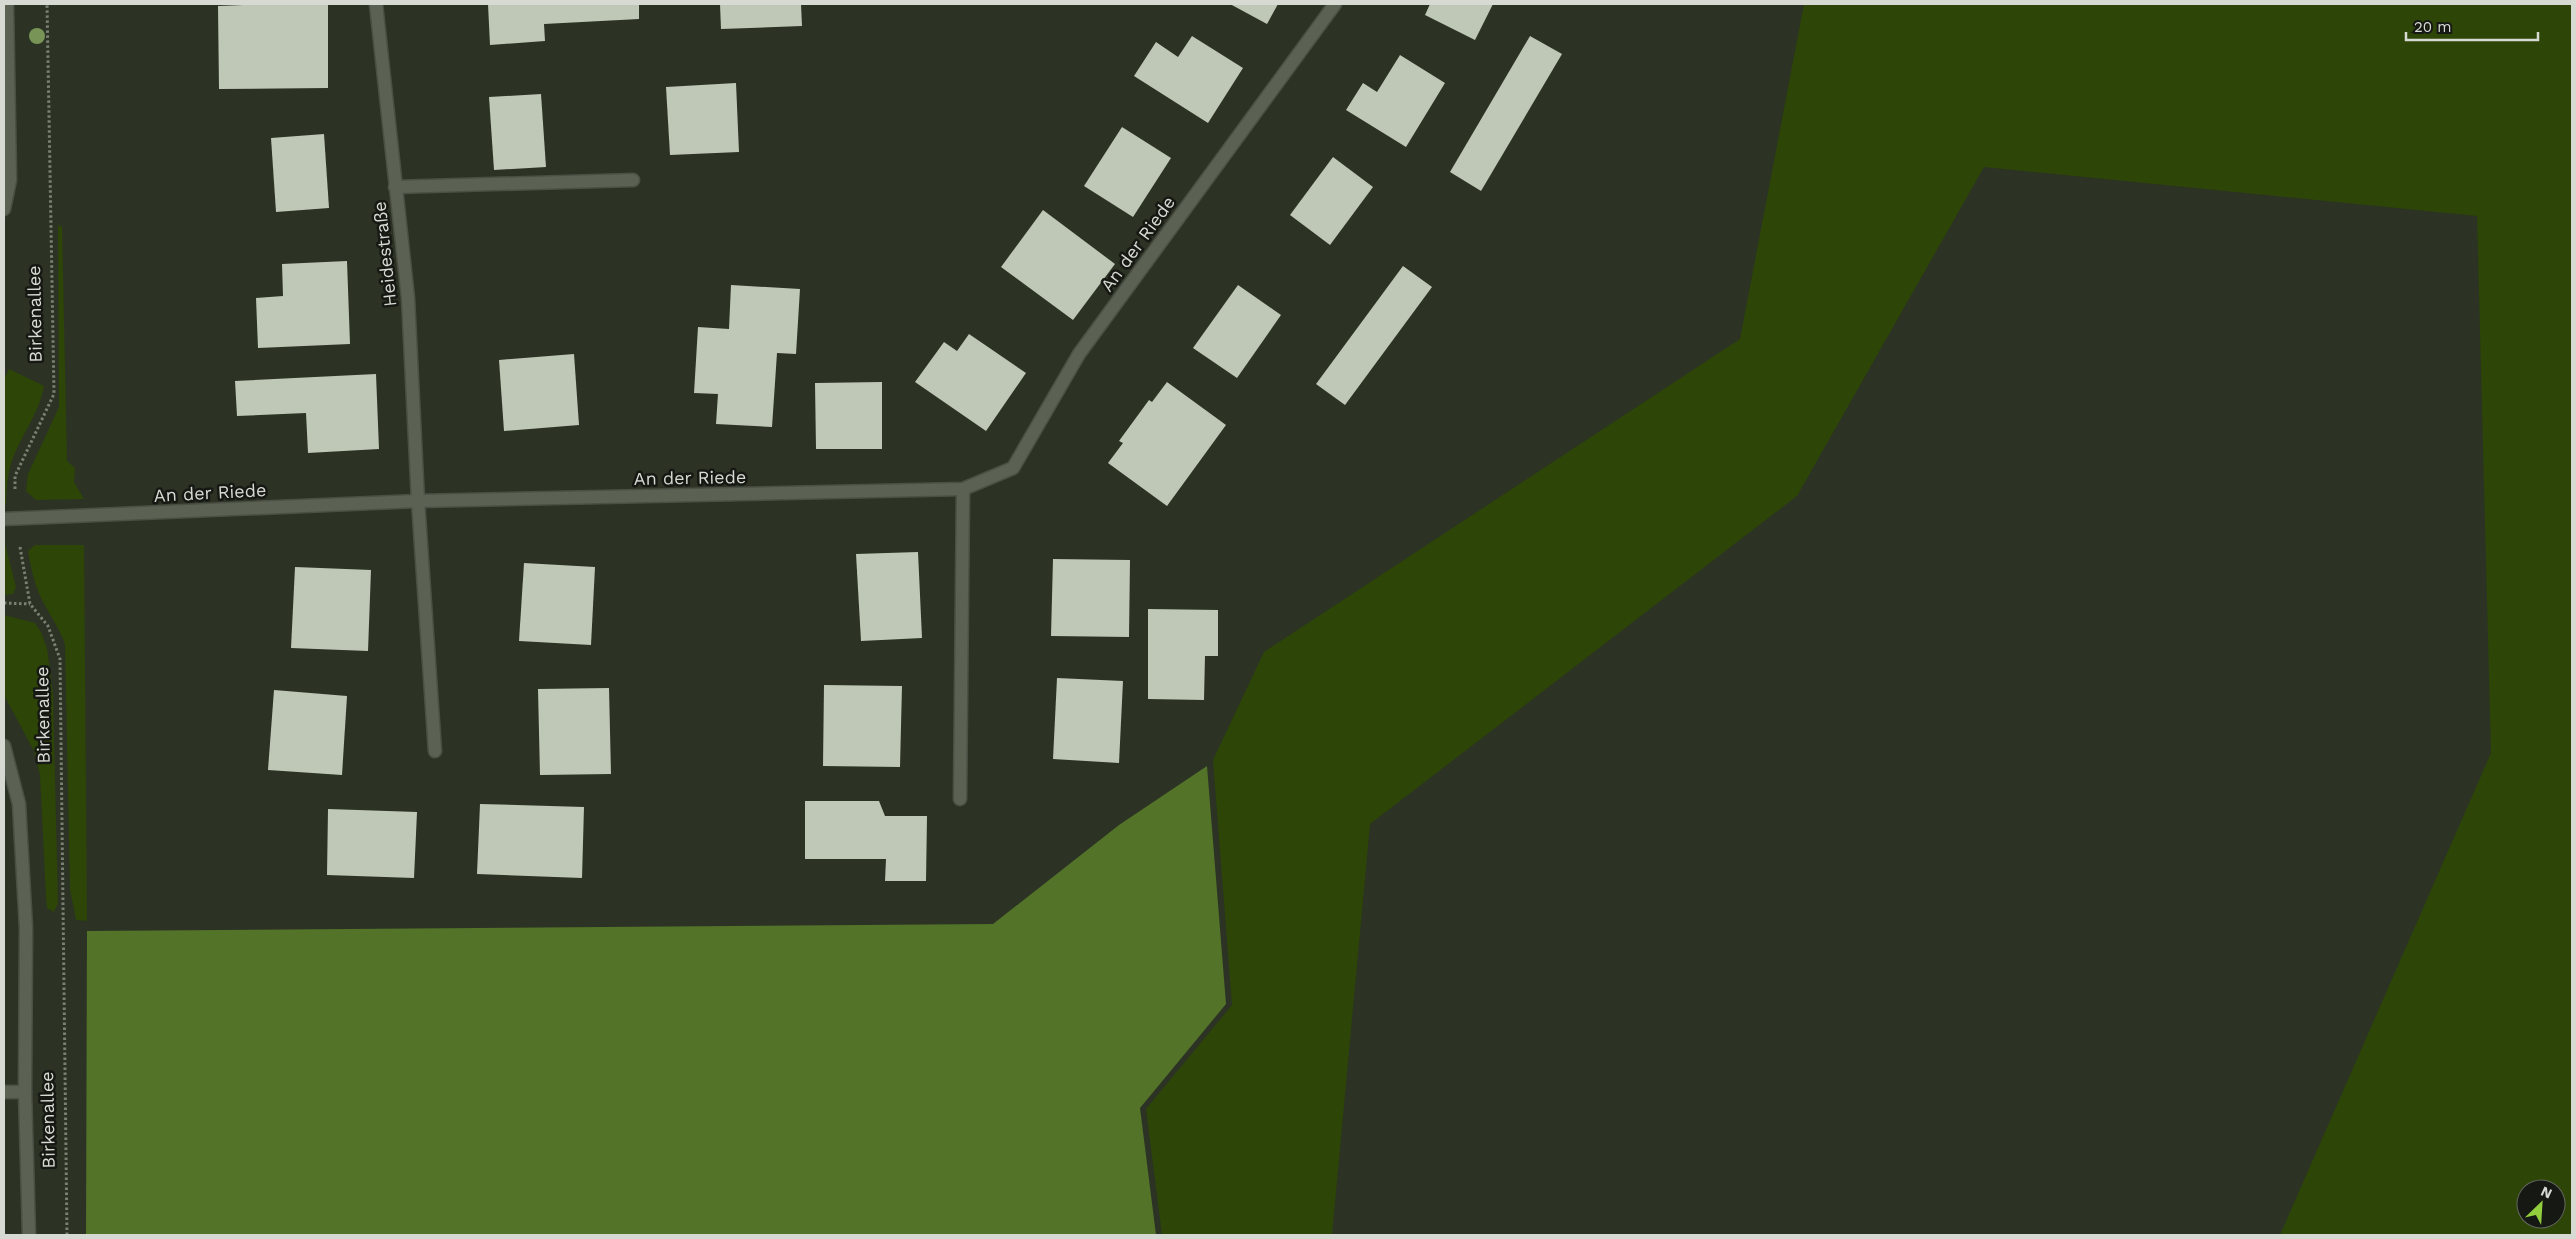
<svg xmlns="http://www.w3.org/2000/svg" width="2576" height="1239" font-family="'Work Sans',sans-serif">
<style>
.green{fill:#2d4506;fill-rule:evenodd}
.forest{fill:#537328}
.building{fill:#bfc7b6}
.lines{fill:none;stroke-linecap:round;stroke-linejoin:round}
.minor-casing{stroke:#4b5045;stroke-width:15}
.path{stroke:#7a8074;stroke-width:3;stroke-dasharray:2.5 2.5;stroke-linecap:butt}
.minor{stroke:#5b6254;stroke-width:12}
.tree{fill:#789557}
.labels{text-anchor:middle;stroke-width:5;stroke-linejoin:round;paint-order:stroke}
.street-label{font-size:18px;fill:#d6dad2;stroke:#161913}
</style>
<rect width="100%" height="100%" fill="#2c3325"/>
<g class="green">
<path d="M1804,4H2572V1235H2280L2491,753L2477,216L1984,167L1797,496L1370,824L1332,1235H1162L1146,1109L1232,1005L1213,760L1264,652L1740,339ZM2526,1189H2556V1219H2526Z"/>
<polygon points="58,225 62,227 67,461 75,468 74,482 84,499 36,500 26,491 28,474 59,407"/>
<path d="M9,369L44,386C39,414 21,435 12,461C7,475 7,490 6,504H4V379Z"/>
<polygon points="4,540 16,587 13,594 4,595"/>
<path d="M35,545H84L87,921L76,920L70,889L65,644C59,627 49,614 41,598C34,583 31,568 28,551Z"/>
<polygon points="4,615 35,623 41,632 47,648 53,695 58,903 54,912 47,908 46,896 40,775 34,751 4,695"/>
</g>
<polygon class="forest" points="1207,766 1226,1004 1140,1108 1156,1235 86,1235 87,931 993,924 1119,825"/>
<g class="building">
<polygon points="268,4 328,4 328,88 219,89 218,6"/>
<polygon points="488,4 639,4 639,19 544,24 545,41 490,45"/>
<polygon points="720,4 801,4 802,26 721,29"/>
<polygon points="1230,4 1278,4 1267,24"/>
<polygon points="1430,4 1493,4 1475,40 1425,15"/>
<polygon points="1192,36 1243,68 1208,123 1134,76 1156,42 1178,57"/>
<polygon points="1530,36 1562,54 1481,191 1450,172"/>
<polygon points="1400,55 1445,83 1406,147 1346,110 1363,83 1377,92"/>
<polygon points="736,83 739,152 670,155 666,87"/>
<polygon points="541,94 546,167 494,170 489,97"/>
<polygon points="1122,127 1171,158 1133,217 1084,186"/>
<polygon points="324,134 329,208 276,212 271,138"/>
<polygon points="1333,157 1373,187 1330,245 1290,215"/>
<polygon points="1043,210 1115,264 1073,320 1001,267"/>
<polygon points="347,261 350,344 258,348 256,298 283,296 282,264"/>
<polygon points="1403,266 1432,287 1345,405 1316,384"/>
<polygon points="731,285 800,289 796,354 777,353 772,427 716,424 718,394 694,393 698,327 729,329"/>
<polygon points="1238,285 1281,315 1237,378 1193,348"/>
<polygon points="969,334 1026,373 986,431 915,382 944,342 957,351"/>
<polygon points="574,354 579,425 504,431 499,360"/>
<polygon points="376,374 379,449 308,453 306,413 237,416 235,381"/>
<polygon points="882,382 882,449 816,449 815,383"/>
<polygon points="1167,382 1226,425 1167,506 1108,463 1123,443 1119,441 1149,400 1152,402"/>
<polygon points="918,552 922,638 861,641 856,554"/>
<polygon points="1053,559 1130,560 1129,637 1051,636"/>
<polygon points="524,563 595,567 591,645 519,641"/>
<polygon points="295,567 371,570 368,651 291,648"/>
<polygon points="1148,609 1218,610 1218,656 1205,656 1204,700 1148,699"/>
<polygon points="1057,678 1123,681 1119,763 1053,759"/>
<polygon points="824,685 902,686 900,767 823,766"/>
<polygon points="609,688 611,774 540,775 538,689"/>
<polygon points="274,690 347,696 342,775 268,770"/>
<polygon points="805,801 879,801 885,816 927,816 926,881 885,881 886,859 805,859"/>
<polygon points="480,804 584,807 582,878 477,874"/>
<polygon points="328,809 417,812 414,878 327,875"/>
</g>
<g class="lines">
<defs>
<g id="minor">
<polyline points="376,4 408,298 418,501 435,751"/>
<polyline points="395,187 633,180"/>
<polyline points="4,209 10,180 7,4"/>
<polyline points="4,519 418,501 963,489 1013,468 1079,354 1335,4"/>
<polyline points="4,746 19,804 26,928 25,1092 29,1235"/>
<polyline points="960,799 963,489"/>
<polyline points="4,1092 25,1092"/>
</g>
</defs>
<use href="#minor" class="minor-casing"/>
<g class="path">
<polyline points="15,489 15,476 54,394 47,4"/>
<polyline points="20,547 30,604 48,626 60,659 67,1235"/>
<polyline points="4,603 30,604"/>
</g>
<use href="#minor" class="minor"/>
</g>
<circle class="tree" cx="37" cy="36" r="8"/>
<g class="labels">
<g class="street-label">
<text transform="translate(1138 244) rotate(-54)" y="6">An der Riede</text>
<text transform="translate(385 254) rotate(-96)" y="6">Heidestraße</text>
<text transform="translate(35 314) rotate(-91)" y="6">Birkenallee</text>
<text transform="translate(690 478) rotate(-1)" y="6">An der Riede</text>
<text transform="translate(210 493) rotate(-3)" y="6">An der Riede</text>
<text transform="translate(43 715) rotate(-91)" y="6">Birkenallee</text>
<text transform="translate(48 1120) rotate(-91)" y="6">Birkenallee</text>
</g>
</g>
<rect width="2576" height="1239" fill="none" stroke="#d6dad2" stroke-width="10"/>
<g transform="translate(2541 1204) rotate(25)"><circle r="24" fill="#161913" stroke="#63665f"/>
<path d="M0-4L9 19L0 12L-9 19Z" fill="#92cd3e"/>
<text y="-8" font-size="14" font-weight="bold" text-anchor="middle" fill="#d6dad2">N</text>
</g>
<path d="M2406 32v8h132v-8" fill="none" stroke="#d6dad2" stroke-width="2.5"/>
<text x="2414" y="32" font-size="15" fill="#d6dad2" stroke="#161913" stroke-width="4" paint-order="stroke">20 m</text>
</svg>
